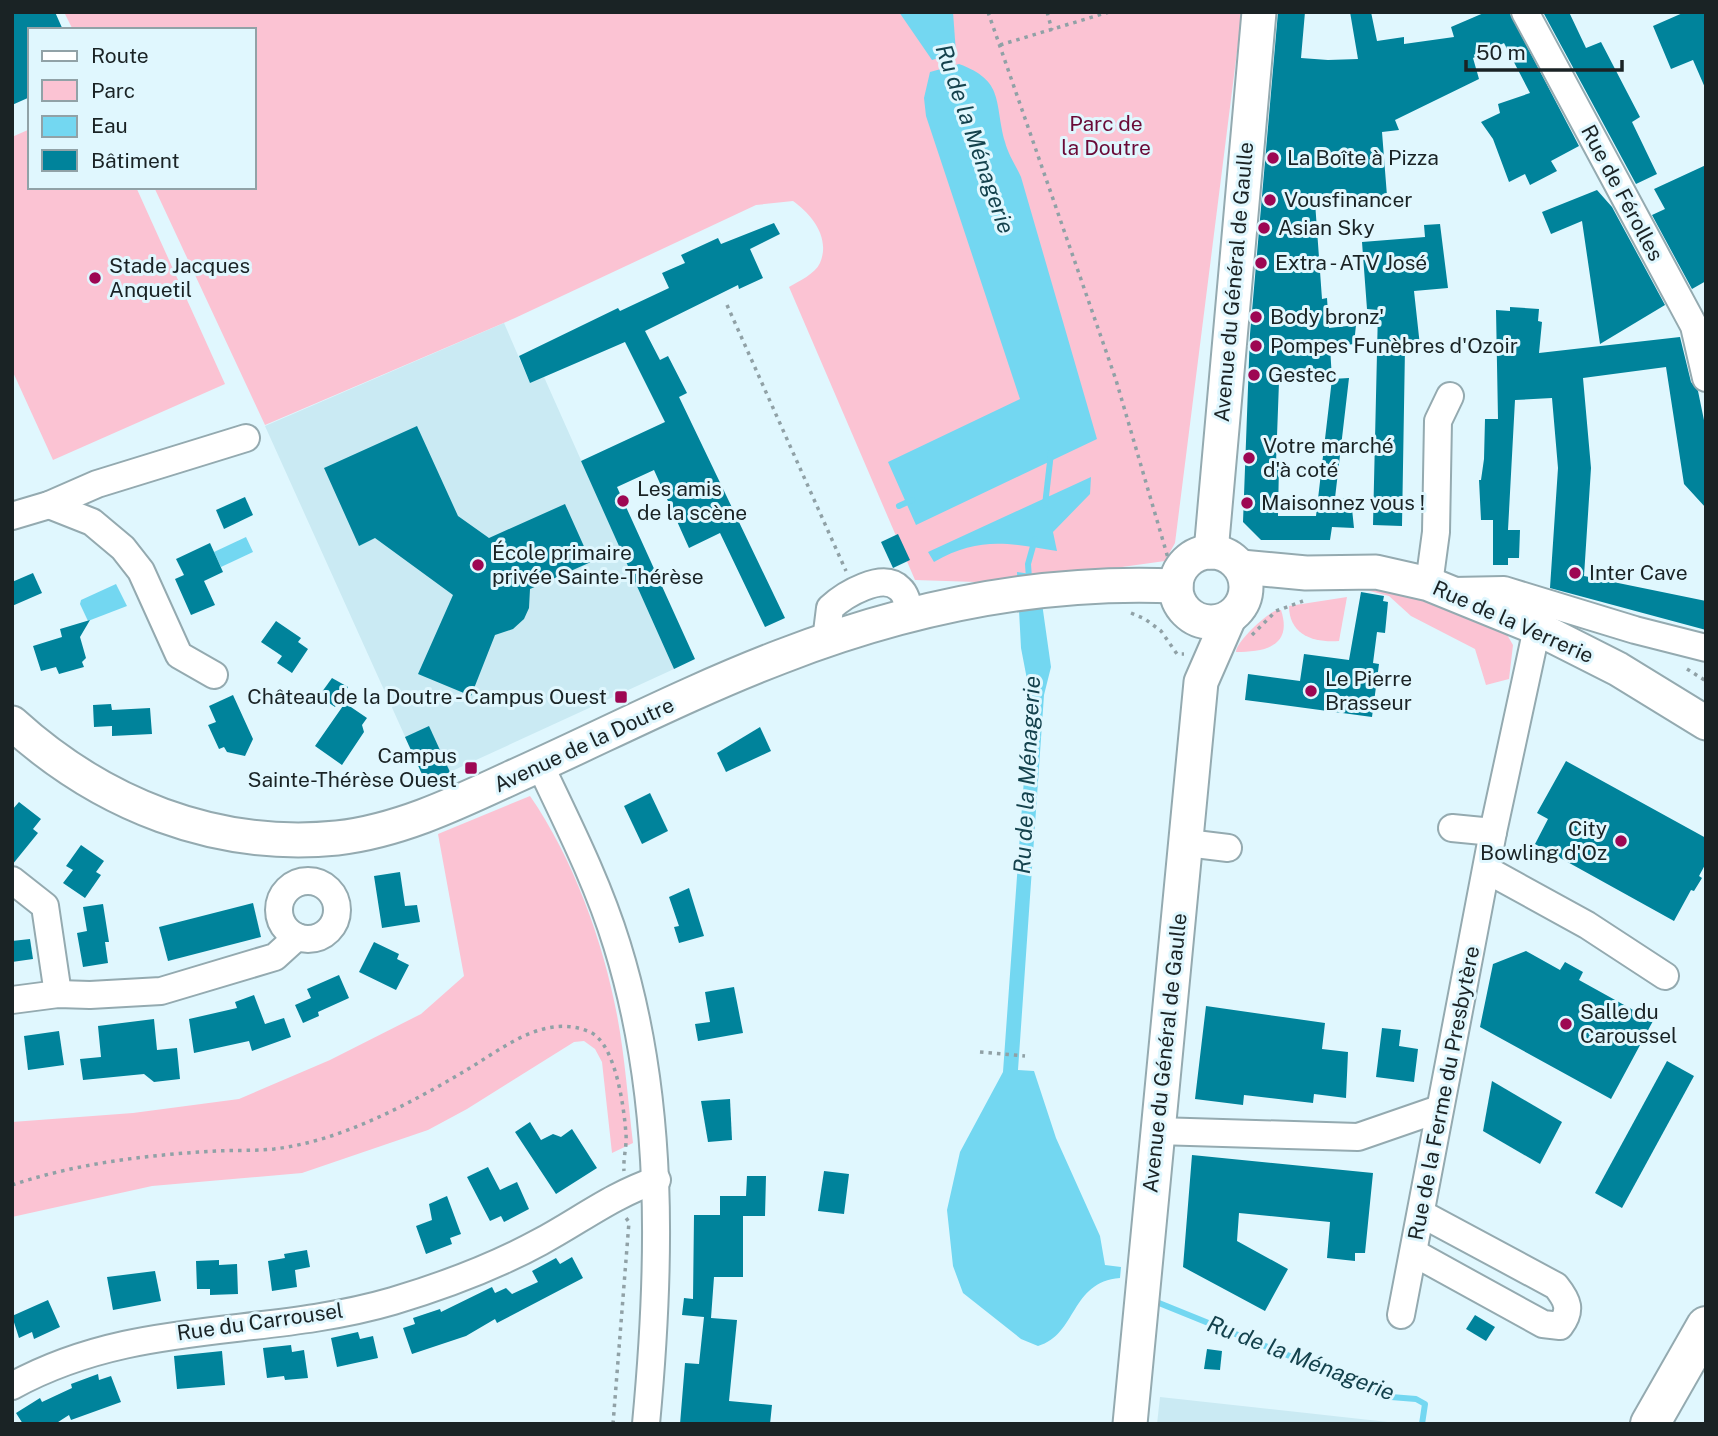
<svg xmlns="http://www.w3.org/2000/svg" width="1718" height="1436" font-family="'Public Sans',sans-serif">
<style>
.built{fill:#caeaf3}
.green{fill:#fbc3d3}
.water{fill:#73d7f1}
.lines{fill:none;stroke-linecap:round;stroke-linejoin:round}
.stream{stroke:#73d7f1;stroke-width:6}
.building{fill:#00839b}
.minor-casing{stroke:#94aab0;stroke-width:30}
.major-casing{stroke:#94aab0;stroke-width:37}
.highway-casing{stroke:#94aab0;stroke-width:42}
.path{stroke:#90a1a6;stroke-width:3.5;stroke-dasharray:3.5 5;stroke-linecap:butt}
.minor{stroke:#fff;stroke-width:26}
.major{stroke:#fff;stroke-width:33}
.highway{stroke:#fff;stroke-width:38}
.poi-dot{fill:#9d0753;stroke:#e0f7fe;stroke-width:2.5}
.labels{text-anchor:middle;stroke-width:6;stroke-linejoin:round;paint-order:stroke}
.park-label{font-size:21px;fill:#6a0a37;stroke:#e0f7fe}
.poi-label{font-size:21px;fill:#1a2325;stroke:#e0f7fe;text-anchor:start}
.street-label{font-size:21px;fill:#1a2325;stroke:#e0f7fe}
.water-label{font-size:23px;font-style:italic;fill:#14424d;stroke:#e0f7fe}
</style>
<rect width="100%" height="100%" fill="#e0f7fe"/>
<g class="built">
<polygon points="504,323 530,383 544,377 674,669 426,783 265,426"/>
<polygon points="1160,1397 1388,1422 1389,1424 1157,1424"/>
</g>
<g class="green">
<path d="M64,12H1242L1175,543L1165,561L1007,583L915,580L789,287C799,281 815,274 820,263C831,237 811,214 793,201L756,205L515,318L265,425L154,187H254V30H73Z"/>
<polygon points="30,129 30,187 136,187 225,384 53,460 12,370 12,137"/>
<path d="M1362,589C1403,581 1468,617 1506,633L1513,645L1509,679L1486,685L1475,649L1411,616L1389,596Z"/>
<path d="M1347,597L1339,641C1314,643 1289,635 1289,606Z"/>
<path d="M1277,610H1281C1293,647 1264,652 1236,652C1236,642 1266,614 1277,610Z"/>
<path d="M530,796C573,858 603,941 617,1015C625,1057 628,1101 633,1143L612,1153L602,1062L595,1049L584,1041L574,1042L467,1109L428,1130L302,1173L152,1186L12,1217V1122L133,1113L239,1099L330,1060L421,1014L464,976L438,834Z"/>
</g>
<g class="water">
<polygon points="899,12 953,12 956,53 932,60"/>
<path d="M959,64C1005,81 994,102 1005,142C1008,154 1016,166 1021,177L1097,439L916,525L888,462L1020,399L926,116L924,98L930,72Z"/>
<path d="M1091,477L1090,494L1053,532L1057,551C1008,543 979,536 934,562L928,552Z"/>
<polygon points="246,537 253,552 221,567 214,552"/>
<path d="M1017,572L1038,575L1051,667L1044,695L1018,1070L1034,1071L1056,1138L1100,1236L1105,1265L1121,1267L1120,1278C1070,1282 1077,1335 1038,1346L1021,1339L963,1293L953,1266L947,1210L960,1152L1003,1072L1030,695L1021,648Z"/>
<polygon points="116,584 127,606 88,621 80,604 81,600"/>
</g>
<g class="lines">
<g class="stream">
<polyline points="944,50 953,73"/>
<polyline points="1045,505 1051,453"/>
<polyline points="899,506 912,500"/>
<polyline points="1029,579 1028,564 1035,539"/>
<polyline points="1159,1303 1391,1397 1416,1399 1425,1404 1422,1424"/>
</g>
</g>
<g class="building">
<polygon points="12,12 55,12 63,30 30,30 30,97 12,105"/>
<polygon points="1278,12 1305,12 1301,58 1328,60 1358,59 1350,12 1371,12 1377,41 1404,37 1404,44 1454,37 1451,27 1486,12 1509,12 1579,146 1551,161 1557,171 1530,185 1525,174 1509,182 1493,139 1481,122 1500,113 1498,104 1530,93 1504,43 1473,58 1479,79 1395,120 1399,130 1382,132 1387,196 1315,202 1322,299 1327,298 1329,328 1356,325 1354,344 1330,347 1332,379 1279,382 1276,463 1279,464 1278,516 1316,516 1332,379 1349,378 1335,498 1351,499 1354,528 1332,527 1330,540 1261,540 1243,522 1250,334"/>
<polygon points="1543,12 1569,12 1586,48 1601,42 1640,117 1632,122 1657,174 1636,184"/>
<polygon points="1685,12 1706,12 1706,90 1693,60 1671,69 1653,26"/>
<polygon points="1706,165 1706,281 1692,289 1652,215 1665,209 1654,189"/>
<polygon points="1597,190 1612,207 1665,305 1600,344 1582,221 1551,234 1542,212"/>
<polygon points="774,223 780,234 750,249 763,278 739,289 738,285 645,331 660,360 668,356 687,393 679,397 785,618 765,627 720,533 689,548 654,470 617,487 695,659 674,669 581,461 665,422 625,342 530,383 519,356 618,308 620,311 669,288 662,273 685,263 681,255 718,238 721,244"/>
<polygon points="1440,224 1448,288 1414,291 1420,346 1405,348 1402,526 1373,525 1378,310 1367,309 1362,242 1425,237 1424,225"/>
<polygon points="1510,307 1539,309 1538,321 1542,322 1539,353 1680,337 1691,382 1698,391 1706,430 1706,508 1684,484 1666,367 1583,378 1591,468 1584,576 1706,601 1706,630 1550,588 1558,468 1552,398 1515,400 1508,530 1520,530 1519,558 1508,558 1508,565 1493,565 1493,520 1481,520 1479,480 1481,480 1484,459 1485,419 1498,419 1496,310 1510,311"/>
<polygon points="417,426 458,516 489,538 565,504 591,562 530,589 529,608 524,619 513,629 495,635 471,696 418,674 453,595 375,538 359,546 324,468"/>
<polygon points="245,497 253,515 224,529 216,510"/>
<polygon points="898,534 910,560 893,568 881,542"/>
<polygon points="210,543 223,572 204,581 215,605 191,615 175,579 184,575 176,559"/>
<polygon points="33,573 42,593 12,606 12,582"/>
<polygon points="1361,592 1384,596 1383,601 1388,602 1385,633 1377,632 1373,663 1379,664 1372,717 1245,700 1248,674 1300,681 1304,654 1349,660"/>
<polygon points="90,620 80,637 86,658 82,662 84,667 59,674 56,667 41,671 33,646 62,637 60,629"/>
<polygon points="276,621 301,638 298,642 308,649 292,673 277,663 282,656 261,642"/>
<polygon points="332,678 348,687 335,707 319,696"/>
<polygon points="233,695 253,739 245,756 227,752 224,747 219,749 208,725 216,722 209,706"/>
<polygon points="345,703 367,718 362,725 364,732 342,765 315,746"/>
<polygon points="111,704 112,710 150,708 152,734 112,736 112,726 94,727 93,705"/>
<polygon points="429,726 450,772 426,783 405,737"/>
<polygon points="760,727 771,751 726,772 717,753"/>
<polygon points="1566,761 1706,838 1706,863 1699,876 1702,878 1694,891 1691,890 1674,921 1535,844 1548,819 1537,813"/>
<polygon points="650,793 668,831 642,844 624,806"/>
<polygon points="19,802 41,819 33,829 38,833 12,865 12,810"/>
<polygon points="81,845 104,861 96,872 101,875 85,898 63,883 73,870 66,866"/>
<polygon points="400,872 405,906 417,905 420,922 382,928 374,876"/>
<polygon points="689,888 704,936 679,943 674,927 679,926 669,897"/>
<polygon points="253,903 261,937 168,961 159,927"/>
<polygon points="103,904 109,942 105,942 108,963 83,967 77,933 87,931 83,907"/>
<polygon points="30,939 33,959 12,962 12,941"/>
<polygon points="374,942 399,954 397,959 409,965 396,990 359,972"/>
<polygon points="1526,951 1560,970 1565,962 1583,972 1579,980 1653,1021 1611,1099 1480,1027 1493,964"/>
<polygon points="339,975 349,998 318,1012 319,1016 303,1023 295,1005 311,998 307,989"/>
<polygon points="734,987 743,1033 698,1041 695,1024 710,1022 705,992"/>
<polygon points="254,995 265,1024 284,1018 291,1037 252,1051 249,1041 194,1053 189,1019 237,1008 235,1002"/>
<polygon points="1206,1006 1325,1023 1322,1049 1348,1052 1346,1098 1314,1094 1313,1103 1244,1095 1243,1105 1195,1099"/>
<polygon points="154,1019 157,1050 177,1048 180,1079 154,1082 144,1074 83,1080 80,1059 101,1057 98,1026"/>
<polygon points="1382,1028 1401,1030 1399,1046 1418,1049 1414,1082 1376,1077"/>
<polygon points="59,1031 64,1065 28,1070 24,1036"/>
<polygon points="1667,1061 1694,1076 1622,1208 1595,1193"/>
<polygon points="1492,1081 1562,1122 1540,1164 1483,1131"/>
<polygon points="730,1099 732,1140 708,1142 701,1101"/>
<polygon points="530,1122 541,1140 553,1134 561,1137 572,1129 597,1168 556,1194 515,1132"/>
<polygon points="1192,1155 1373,1173 1365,1253 1355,1253 1355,1261 1327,1258 1330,1222 1239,1213 1237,1241 1288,1269 1265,1311 1183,1267"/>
<polygon points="488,1167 500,1190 517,1182 529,1209 504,1222 501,1216 490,1221 467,1177"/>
<polygon points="824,1171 849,1174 844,1214 818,1211"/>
<polygon points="747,1176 766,1176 765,1216 743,1216 743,1277 714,1277 711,1318 737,1320 729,1401 772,1405 770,1424 680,1424 685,1363 699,1364 704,1317 682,1315 684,1298 693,1299 694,1215 720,1215 720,1196 746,1196"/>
<polygon points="447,1196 461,1234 450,1238 452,1244 426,1254 416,1226 432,1220 429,1204"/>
<polygon points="307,1250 310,1267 295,1270 297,1287 272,1291 268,1261 285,1258 284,1254"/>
<polygon points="572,1257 583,1278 497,1323 495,1319 466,1336 412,1354 403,1328 415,1324 413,1318 440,1309 441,1312 492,1287 495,1293 506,1288 512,1294 538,1282 532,1271 556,1258 560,1264"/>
<polygon points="219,1260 219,1265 237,1264 238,1294 210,1295 210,1289 197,1289 196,1261"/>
<polygon points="155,1271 161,1301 113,1310 107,1277"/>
<polygon points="48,1300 60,1327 34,1339 32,1332 19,1338 12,1316"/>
<polygon points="1475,1315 1495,1327 1486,1341 1466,1329"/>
<polygon points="358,1332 360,1339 373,1336 378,1358 337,1367 331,1338"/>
<polygon points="291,1345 292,1352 304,1350 308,1378 285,1380 284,1376 267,1378 263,1348"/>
<polygon points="1207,1349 1222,1351 1220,1370 1204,1369"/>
<polygon points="222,1351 225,1385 177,1389 174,1356"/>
<polygon points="98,1374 99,1380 111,1376 121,1402 71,1420 69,1415 55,1424 23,1424 16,1413 40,1398 42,1402 72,1388 71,1384"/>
</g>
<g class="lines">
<defs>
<g id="minor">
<polyline points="1525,12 1694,326 1706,378"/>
<polyline points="49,505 92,522 123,548 141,571 179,655 214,675"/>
<polyline points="12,516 49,505 97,484 246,438"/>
<polyline points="1429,584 1436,532 1438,421 1450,396"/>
<polyline points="1453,591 1504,590 1635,630 1706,648"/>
<path d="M826,640L830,608C844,595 883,571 900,589C907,595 908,607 910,615"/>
<path d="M540,765C568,824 598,883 617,945C665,1099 661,1265 646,1424"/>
<polyline points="1452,828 1493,832"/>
<polyline points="1187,843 1228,848"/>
<polyline points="1487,870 1587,925 1665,976"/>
<polyline points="12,880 45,906 58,994"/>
<circle cx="308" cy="910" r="29"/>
<polyline points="12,1000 58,994 90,995 161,991 275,957 297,937"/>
<polyline points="1157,1131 1358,1137 1439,1109"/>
<path d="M1414,1253L1543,1324L1560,1326C1572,1310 1568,1301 1556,1286L1422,1214"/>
<polyline points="1401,1315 1493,832 1537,628"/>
<path d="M12,1386C136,1318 263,1339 393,1301C443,1286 494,1267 540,1242C581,1220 612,1195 657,1180"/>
</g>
<g id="major">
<circle cx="1211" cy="587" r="35"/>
<polyline points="1211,552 1259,12"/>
<polyline points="1241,567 1306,573 1376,572 1429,584 1537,628 1618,669 1706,723"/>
<path d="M12,723C101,804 215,850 337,838C399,831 457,803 513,777C602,737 689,692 780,657C906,608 1040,580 1176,586"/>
<polyline points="1130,1424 1201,682 1229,618"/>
</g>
<polyline id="highway" points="1650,1424 1706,1326"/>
</defs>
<use href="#minor" class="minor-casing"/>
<use href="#major" class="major-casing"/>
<use href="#highway" class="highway-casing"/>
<g class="path">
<polyline points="988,12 1116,380 1168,558"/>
<polyline points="1047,12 1052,30"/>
<polyline points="1000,45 1109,12"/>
<polyline points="727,305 846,571"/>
<polyline points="1131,613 1145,619 1161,631 1177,654 1184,654"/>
<polyline points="1252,635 1276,611 1303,601"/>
<polyline points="1687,669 1706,681"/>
<polyline points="980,1052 1025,1056"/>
<path d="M12,1185C78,1163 147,1155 216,1151C235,1150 255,1151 274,1149C341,1141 407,1105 465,1071C502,1049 545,1012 590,1032C616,1044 624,1108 626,1134C627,1146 623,1158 624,1171"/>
<polyline points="613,1424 629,1222 626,1218"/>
</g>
<use href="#minor" class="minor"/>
<use href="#major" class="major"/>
<use href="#highway" class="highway"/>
</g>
<g class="poi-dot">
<circle cx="1273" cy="158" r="7"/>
<circle cx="1270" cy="200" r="7"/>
<circle cx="1264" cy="228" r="7"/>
<circle cx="1261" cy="263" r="7"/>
<circle cx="95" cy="278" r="7"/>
<circle cx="1256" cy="317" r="7"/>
<circle cx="1256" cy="346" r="7"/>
<circle cx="1254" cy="375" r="7"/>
<circle cx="1249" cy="458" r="7"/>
<circle cx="623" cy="501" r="7"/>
<circle cx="1247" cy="503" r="7"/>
<circle cx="478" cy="565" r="7"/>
<circle cx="1575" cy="573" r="7"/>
<circle cx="1311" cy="691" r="7"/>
<rect x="614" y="690" width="14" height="14" rx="3.5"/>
<rect x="464" y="761" width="14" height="14" rx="3.5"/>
<circle cx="1621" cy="841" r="7"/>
<circle cx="1566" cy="1024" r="7"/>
</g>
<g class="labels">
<g class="park-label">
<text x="1106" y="131">Parc de<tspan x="1106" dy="24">la Doutre</tspan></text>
</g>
<g class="poi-label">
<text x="1287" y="165">La Boîte à Pizza</text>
<text x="1284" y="207">Vousfinancer</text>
<text x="1278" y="235">Asian Sky</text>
<text x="1275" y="270">Extra - ATV José</text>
<text x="109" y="273">Stade Jacques<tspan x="109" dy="24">Anquetil</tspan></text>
<text x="1270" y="324">Body bronz'</text>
<text x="1270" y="353">Pompes Funèbres d'Ozoir</text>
<text x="1268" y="382">Gestec</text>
<text x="1263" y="453">Votre marché<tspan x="1263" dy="24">d'à coté</tspan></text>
<text x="637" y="496">Les amis<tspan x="637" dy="24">de la scène</tspan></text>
<text x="1261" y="510">Maisonnez vous !</text>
<text x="492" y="560">École primaire<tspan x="492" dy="24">privée Sainte-Thérèse</tspan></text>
<text x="1589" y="580">Inter Cave</text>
<text x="1325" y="686">Le Pierre<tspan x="1325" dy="24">Brasseur</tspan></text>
<text x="607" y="704" text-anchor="end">Château de la Doutre - Campus Ouest</text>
<text x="457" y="763" text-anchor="end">Campus<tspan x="457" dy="24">Sainte-Thérèse Ouest</tspan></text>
<text x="1607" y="836" text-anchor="end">City<tspan x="1607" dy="24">Bowling d'Oz</tspan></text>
<text x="1580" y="1019">Salle du<tspan x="1580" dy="24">Caroussel</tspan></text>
</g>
<g class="street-label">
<text transform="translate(1622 193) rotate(62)" y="7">Rue de Férolles</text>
<text transform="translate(1234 282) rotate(-85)" y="7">Avenue du Général de Gaulle</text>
<text transform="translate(1513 622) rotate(24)" y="7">Rue de la Verrerie</text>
<text transform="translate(584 745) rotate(-25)" y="7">Avenue de la Doutre</text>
<text transform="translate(1165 1053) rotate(-84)" y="7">Avenue du Général de Gaulle</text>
<text transform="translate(1444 1093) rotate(-79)" y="7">Rue de la Ferme du Presbytère</text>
<text transform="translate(260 1322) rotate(-8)" y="7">Rue du Carrousel</text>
</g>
<g class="water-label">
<text transform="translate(975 139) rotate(71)" y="8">Ru de la Ménagerie</text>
<text transform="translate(1027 775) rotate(-87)" y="8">Ru de la Ménagerie</text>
<text transform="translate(1301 1358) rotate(21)" y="8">Ru de la Ménagerie</text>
</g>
</g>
<rect width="1718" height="1436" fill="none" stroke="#1a2325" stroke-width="28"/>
<rect x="28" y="28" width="228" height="161" fill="#e0f7fe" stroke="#91a2a7" stroke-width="2"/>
<rect x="42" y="51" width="35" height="10" fill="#ffffff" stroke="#91a2a7" stroke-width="2"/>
<text x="91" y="63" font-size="21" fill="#1a2325">Route</text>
<rect x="42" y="80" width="35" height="21" fill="#fbc3d3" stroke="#91a2a7" stroke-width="2"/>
<text x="91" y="98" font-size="21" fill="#1a2325">Parc</text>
<rect x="42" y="116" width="35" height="21" fill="#73d7f1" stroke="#91a2a7" stroke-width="2"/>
<text x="91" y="133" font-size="21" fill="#1a2325">Eau</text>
<rect x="42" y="150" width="35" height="21" fill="#00839b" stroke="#91a2a7" stroke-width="2"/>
<text x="91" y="168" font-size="21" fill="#1a2325">Bâtiment</text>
<path d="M1466 60v10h156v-10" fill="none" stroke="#1a2325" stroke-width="3.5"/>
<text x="1476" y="60" font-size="21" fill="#1a2325" stroke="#e0f7fe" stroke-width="5" paint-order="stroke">50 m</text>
</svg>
